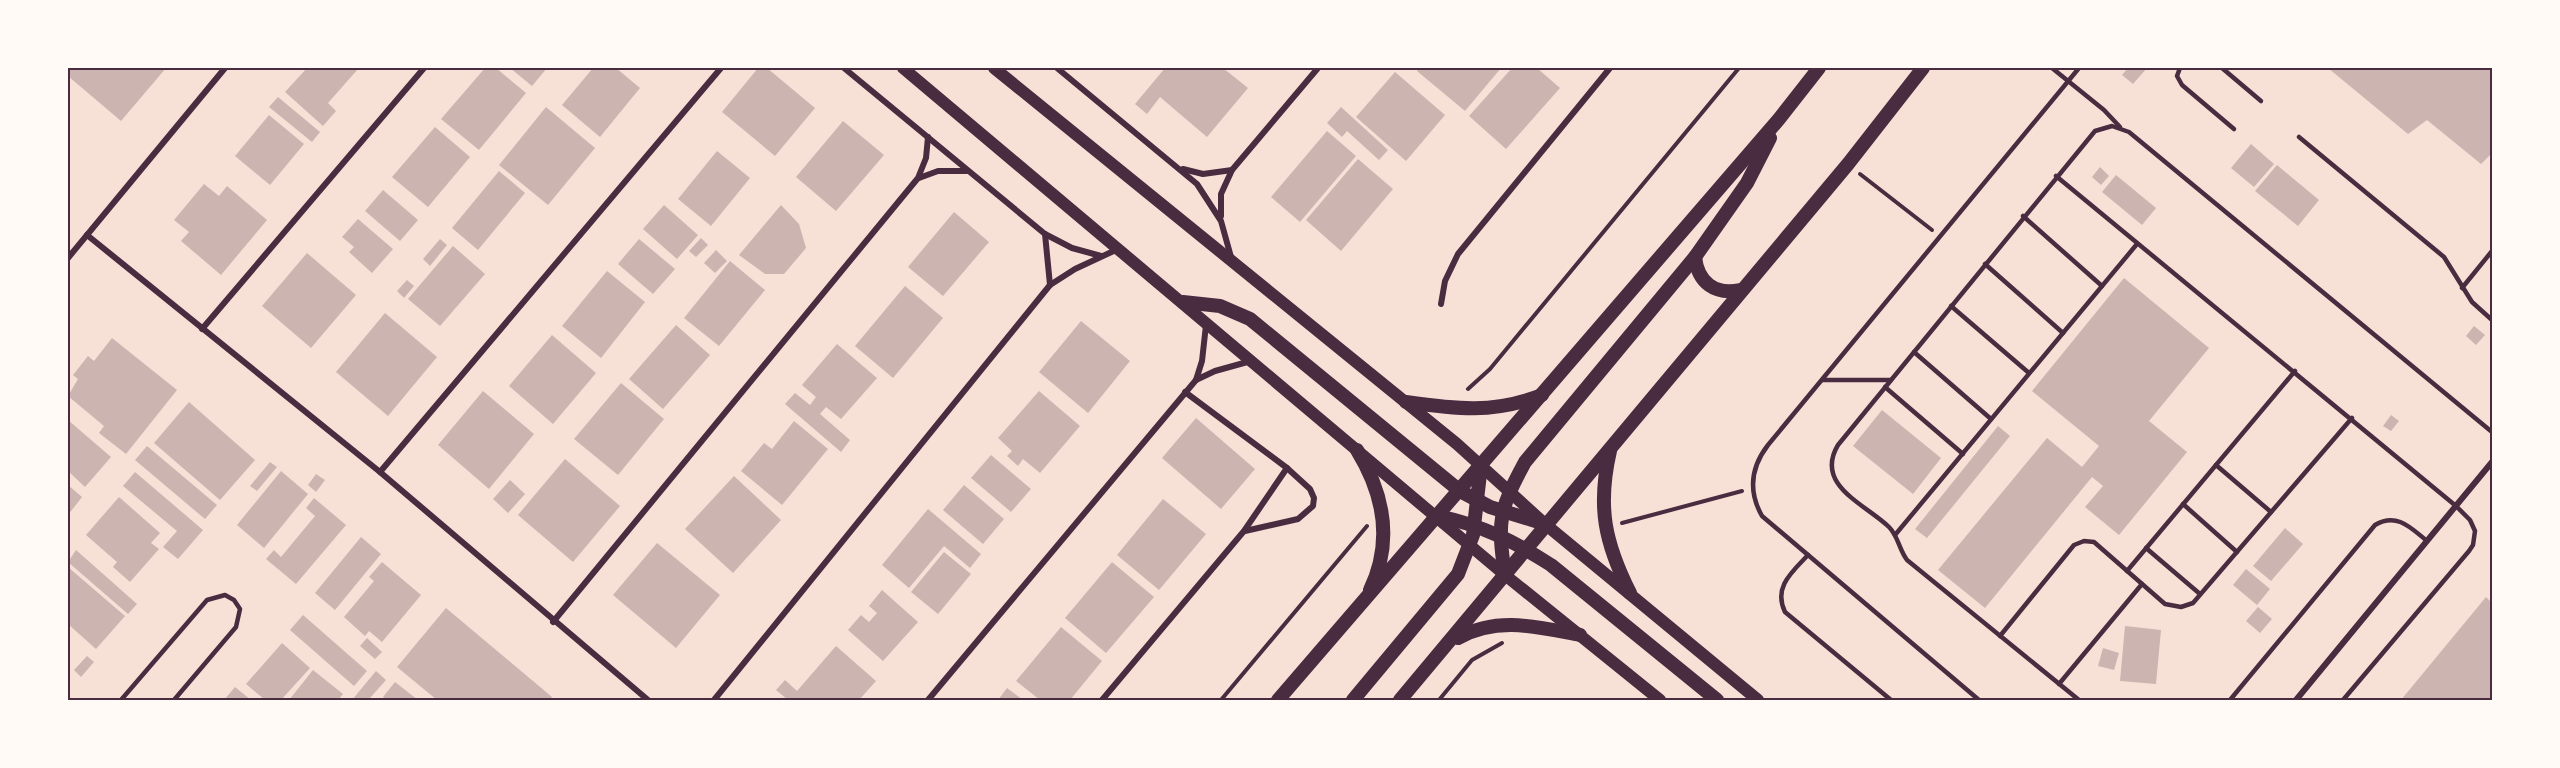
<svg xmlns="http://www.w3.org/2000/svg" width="2560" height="768" font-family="'Exo 2',sans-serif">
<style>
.building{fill:#ccb4b1}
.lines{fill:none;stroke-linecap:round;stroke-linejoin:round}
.path{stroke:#4a2c40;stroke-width:4}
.service{stroke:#4a2c40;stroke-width:4.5}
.minor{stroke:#4a2c40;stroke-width:6}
.secondary{stroke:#4a2c40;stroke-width:12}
.primary{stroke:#4a2c40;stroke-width:14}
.neatline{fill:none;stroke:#4a2c40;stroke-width:2}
</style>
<rect width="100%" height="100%" fill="#f7e1d7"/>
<g class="building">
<polygon points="68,68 166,68 121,121 68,76"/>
<polygon points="307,68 358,69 328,103 336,111 323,126 285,92"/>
<polygon points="485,68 496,68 526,93 479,150 441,119"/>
<polygon points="510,68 547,68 532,86"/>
<polygon points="593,68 616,68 640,88 600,137 562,105"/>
<polygon points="758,68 767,68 815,108 775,156 722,112"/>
<polygon points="1165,68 1223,68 1248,88 1207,137 1160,97 1147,114 1135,104"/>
<polygon points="1420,68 1501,68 1465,111 1417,71"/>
<polygon points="1512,68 1537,68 1560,88 1506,149 1469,116"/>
<polygon points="2128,68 2147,68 2133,84 2122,75"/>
<polygon points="2328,68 2492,68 2492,153 2481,164 2427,120 2408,134"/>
<polygon points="1395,72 1445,115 1406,161 1356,117"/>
<polygon points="278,97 320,132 312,142 269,107"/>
<polygon points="546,107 595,148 548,205 499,165"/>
<polygon points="1341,107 1388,150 1379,160 1347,131 1342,137 1327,123"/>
<polygon points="269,115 304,144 270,185 235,156"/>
<polygon points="843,121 884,155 836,211 796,177"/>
<polygon points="435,127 470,157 428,207 392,177"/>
<polygon points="1327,131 1356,156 1300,222 1271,197"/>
<polygon points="2251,144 2274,164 2254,187 2231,168"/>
<polygon points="717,151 750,178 711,226 678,199"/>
<polygon points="1358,159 1393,189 1341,251 1306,220"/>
<polygon points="2277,165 2319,200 2298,226 2255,191"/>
<polygon points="2100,167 2109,176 2101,185 2092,177"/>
<polygon points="499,171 525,193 478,250 452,228"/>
<polygon points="2116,175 2156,208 2142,225 2102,192"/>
<polygon points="204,184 219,196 227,186 267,220 221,275 181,241 189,232 174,220"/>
<polygon points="383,190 418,220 400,241 365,211"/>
<polygon points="664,205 698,235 677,259 643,229"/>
<polygon points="781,205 799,224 806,248 784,274 765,274 739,255"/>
<polygon points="954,212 989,242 943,296 908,267"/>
<polygon points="358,219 393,249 372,273 349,252 354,247 342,237"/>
<polygon points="701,238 708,245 696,257 689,251"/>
<polygon points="440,239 447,245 430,266 423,259"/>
<polygon points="639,239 675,269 653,294 618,264"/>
<polygon points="453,246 485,274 440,326 408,299"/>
<polygon points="716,250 727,261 715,273 704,263"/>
<polygon points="307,253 356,295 311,348 262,306"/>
<polygon points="730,261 765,290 719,346 684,318"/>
<polygon points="607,271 645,302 601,358 562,326"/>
<polygon points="2124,278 2209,348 2149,421 2187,452 2119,535 2085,507 2103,486 2092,477 1985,608 1938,570 2047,438 2082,467 2099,446 2032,391"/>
<polygon points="407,280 414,286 404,298 397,291"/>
<polygon points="905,286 943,318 893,378 855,346"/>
<polygon points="385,313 437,357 388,416 336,372"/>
<polygon points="1081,321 1130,361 1088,413 1039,372"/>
<polygon points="676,325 710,355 663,409 629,379"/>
<polygon points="2474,326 2485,335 2476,345 2466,336"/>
<polygon points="552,335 596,373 553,424 509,386"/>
<polygon points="112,338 177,390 126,454 99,433 104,426 68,396 78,379 73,375 88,356 94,361"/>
<polygon points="837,344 877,378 841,419 826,407 820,414 850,440 841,452 785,404 795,393 810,405 816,397 802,385"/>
<polygon points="621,383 664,419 618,475 574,439"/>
<polygon points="483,391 534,434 489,489 438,445"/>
<polygon points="1039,391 1080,426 1040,473 1023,459 1018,466 1007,456 1012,451 998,438"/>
<polygon points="189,402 255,460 220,500 154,443"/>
<polygon points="1882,410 1941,458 1913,494 1853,446"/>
<polygon points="2391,415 2399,421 2391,431 2383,426"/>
<polygon points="1196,418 1255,469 1221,509 1162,458"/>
<polygon points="68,420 111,457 85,487 68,471"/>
<polygon points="794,421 828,449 782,505 741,471 764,443 772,449"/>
<polygon points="1998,426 2010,436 1927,538 1915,529"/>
<polygon points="147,446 217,505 205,519 135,460"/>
<polygon points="991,455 1031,489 1011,512 971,478"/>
<polygon points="565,459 620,506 573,562 518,515"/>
<polygon points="270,462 277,467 257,491 250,486"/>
<polygon points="281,471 308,494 264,548 237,525"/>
<polygon points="135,472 203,530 178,559 163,547 177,531 123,486"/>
<polygon points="316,474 325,480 316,492 308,485"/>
<polygon points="734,476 781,520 733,573 685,529"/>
<polygon points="510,480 525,494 508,513 493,499"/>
<polygon points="68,485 82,497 68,515"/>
<polygon points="964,485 1004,519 983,544 943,510"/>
<polygon points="119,497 160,533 151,543 159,549 130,582 113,567 117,562 86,535"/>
<polygon points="314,498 346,525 296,584 266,559 274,550 281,557 315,516 306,508"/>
<polygon points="1163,499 1206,534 1159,590 1117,555"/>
<polygon points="928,509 981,554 970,568 944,546 909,588 882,565"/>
<polygon points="2285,528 2303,544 2271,581 2253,566"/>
<polygon points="361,537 381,554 335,610 315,593"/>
<polygon points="657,543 720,595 676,648 613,595"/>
<polygon points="76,550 137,604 128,614 68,562"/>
<polygon points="944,552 971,574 938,614 911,592"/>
<polygon points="382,562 421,595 382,642 369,631 365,636 344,617 374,581 369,577"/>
<polygon points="1112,562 1154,597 1106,653 1065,618"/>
<polygon points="68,567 125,616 96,649 68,624"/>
<polygon points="2246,569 2270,589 2257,605 2233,585"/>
<polygon points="882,590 918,622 883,661 848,630 861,615 869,622 877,613 869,606"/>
<polygon points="2486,597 2492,603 2492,700 2401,700"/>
<polygon points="2258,607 2272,619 2260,633 2246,621"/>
<polygon points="446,608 552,697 549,700 437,700 397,667"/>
<polygon points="303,615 367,671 354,686 290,630"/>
<polygon points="2125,626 2161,630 2156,684 2120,681"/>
<polygon points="1061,627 1102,661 1070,700 1040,700 1016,681"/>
<polygon points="367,638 382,652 375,659 360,646"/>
<polygon points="282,643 310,668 281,700 265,700 246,684"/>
<polygon points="836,646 876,681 859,700 788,700 776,690 785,680 797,691"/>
<polygon points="2103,648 2119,653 2114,670 2098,666"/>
<polygon points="87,656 94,662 81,677 74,670"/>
<polygon points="313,670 343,694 338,700 289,700"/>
<polygon points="376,671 386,680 370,698 373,700 352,700"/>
<polygon points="395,682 418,700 388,700 383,697"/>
<polygon points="235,687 251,700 224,700"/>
<polygon points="1007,688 1023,700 998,700"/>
</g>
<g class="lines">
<g class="path">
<polyline points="1860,174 1932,230"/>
<polyline points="1468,389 1490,369 1739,68"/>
<polyline points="1622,523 1742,491"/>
<polyline points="1221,700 1367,526"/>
<polyline points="1439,700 1472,660 1502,643"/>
</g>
<g class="service">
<polyline points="2052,68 2104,110 2120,127"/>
<polyline points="2180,68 2177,76 2182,85 2234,129"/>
<polyline points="2222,68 2261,101"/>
<polyline points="2299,137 2444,257 2472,302 2492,320"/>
<polyline points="2056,176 2456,506 2470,520 2475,531 2473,545 2469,551 2343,700"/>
<polyline points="2023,216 2102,286"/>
<polyline points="1985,264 2063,333"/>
<polyline points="2462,288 2492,251"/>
<polyline points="1951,306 2029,373"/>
<polyline points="1914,352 1991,419"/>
<polyline points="1822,380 1891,380"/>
<polyline points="1885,387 1963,454"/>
<polyline points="2216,465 2271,512"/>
<polyline points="2183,504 2237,552"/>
<polyline points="1895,535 2137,244"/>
<polyline points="2146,548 2200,594"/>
<path d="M1808,555C1792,572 1773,587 1785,612L1891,700"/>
<polyline points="2127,571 2295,371"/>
<polyline points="2000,636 2074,545 2084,541 2094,542 2165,604 2181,607 2193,603 2352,418"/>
<polyline points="2059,684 2142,584"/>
<polyline points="121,700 207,600 225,595 234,600 240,609 236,627 174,700"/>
<path d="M1979,700L1762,516C1748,491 1751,467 1768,445L2079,68"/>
<path d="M2079,700L1907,560C1899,549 1898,536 1889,527C1865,504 1814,485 1838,445L2095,131L2112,126L2129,132L2492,432"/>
<path d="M2230,700L2375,525C2397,512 2411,528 2427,541"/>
</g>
<g class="minor">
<polyline points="844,68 1045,234 1072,248 1101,256"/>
<polyline points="1057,68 1197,184 1221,221 1231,257"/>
<polyline points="1183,169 1203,174 1232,170"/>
<polyline points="919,178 938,171 967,171"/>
<polyline points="1221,216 1221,194 1232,170 1318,68"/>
<polyline points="1045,234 1050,285"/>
<polyline points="87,235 380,472 648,700"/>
<polyline points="68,258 225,68"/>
<polyline points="1441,304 1445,281 1458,254 1610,68"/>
<polyline points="202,329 424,68"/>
<polyline points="1196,380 1202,361 1206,325"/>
<polyline points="1185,392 1287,468 1310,489 1314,498 1313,506 1298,519 1245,531"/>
<polyline points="380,472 721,68"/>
<polyline points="553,622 918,178 926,158 928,137"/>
<polyline points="714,700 1050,285 1075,269 1118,249"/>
<polyline points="928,700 1196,380 1215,371 1251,361"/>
<polyline points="1102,700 1244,531 1287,468"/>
<polyline points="2296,700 2492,462"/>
</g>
<g class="secondary">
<polyline points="903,68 1505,575 1660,700"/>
<polyline points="994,68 1457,444 1545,524 1758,700"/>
</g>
<g class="primary">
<path d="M1695,257C1698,283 1715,295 1740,290"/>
<polyline points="1183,302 1220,306 1250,319 1460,491 1490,507 1545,524"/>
<path d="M1406,402C1456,409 1493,414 1542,395"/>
<path d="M1357,450C1384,494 1393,542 1370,590"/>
<path d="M1610,451C1597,507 1605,543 1630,593"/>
<path d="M1438,516C1481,525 1514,541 1551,565L1717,700"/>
<path d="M1505,575C1497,521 1499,510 1525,462L1695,257L1747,183L1770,138"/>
<path d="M1458,638C1498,616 1537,627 1580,635"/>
<polyline points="1278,700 1779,119 1819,68"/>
<polyline points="1353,700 1458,574 1473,535 1481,465"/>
<polyline points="1400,700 1848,164 1923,68"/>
</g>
</g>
<rect width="2560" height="768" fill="none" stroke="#fffaf5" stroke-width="138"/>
<rect x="69" y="69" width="2422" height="630" class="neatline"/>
</svg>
